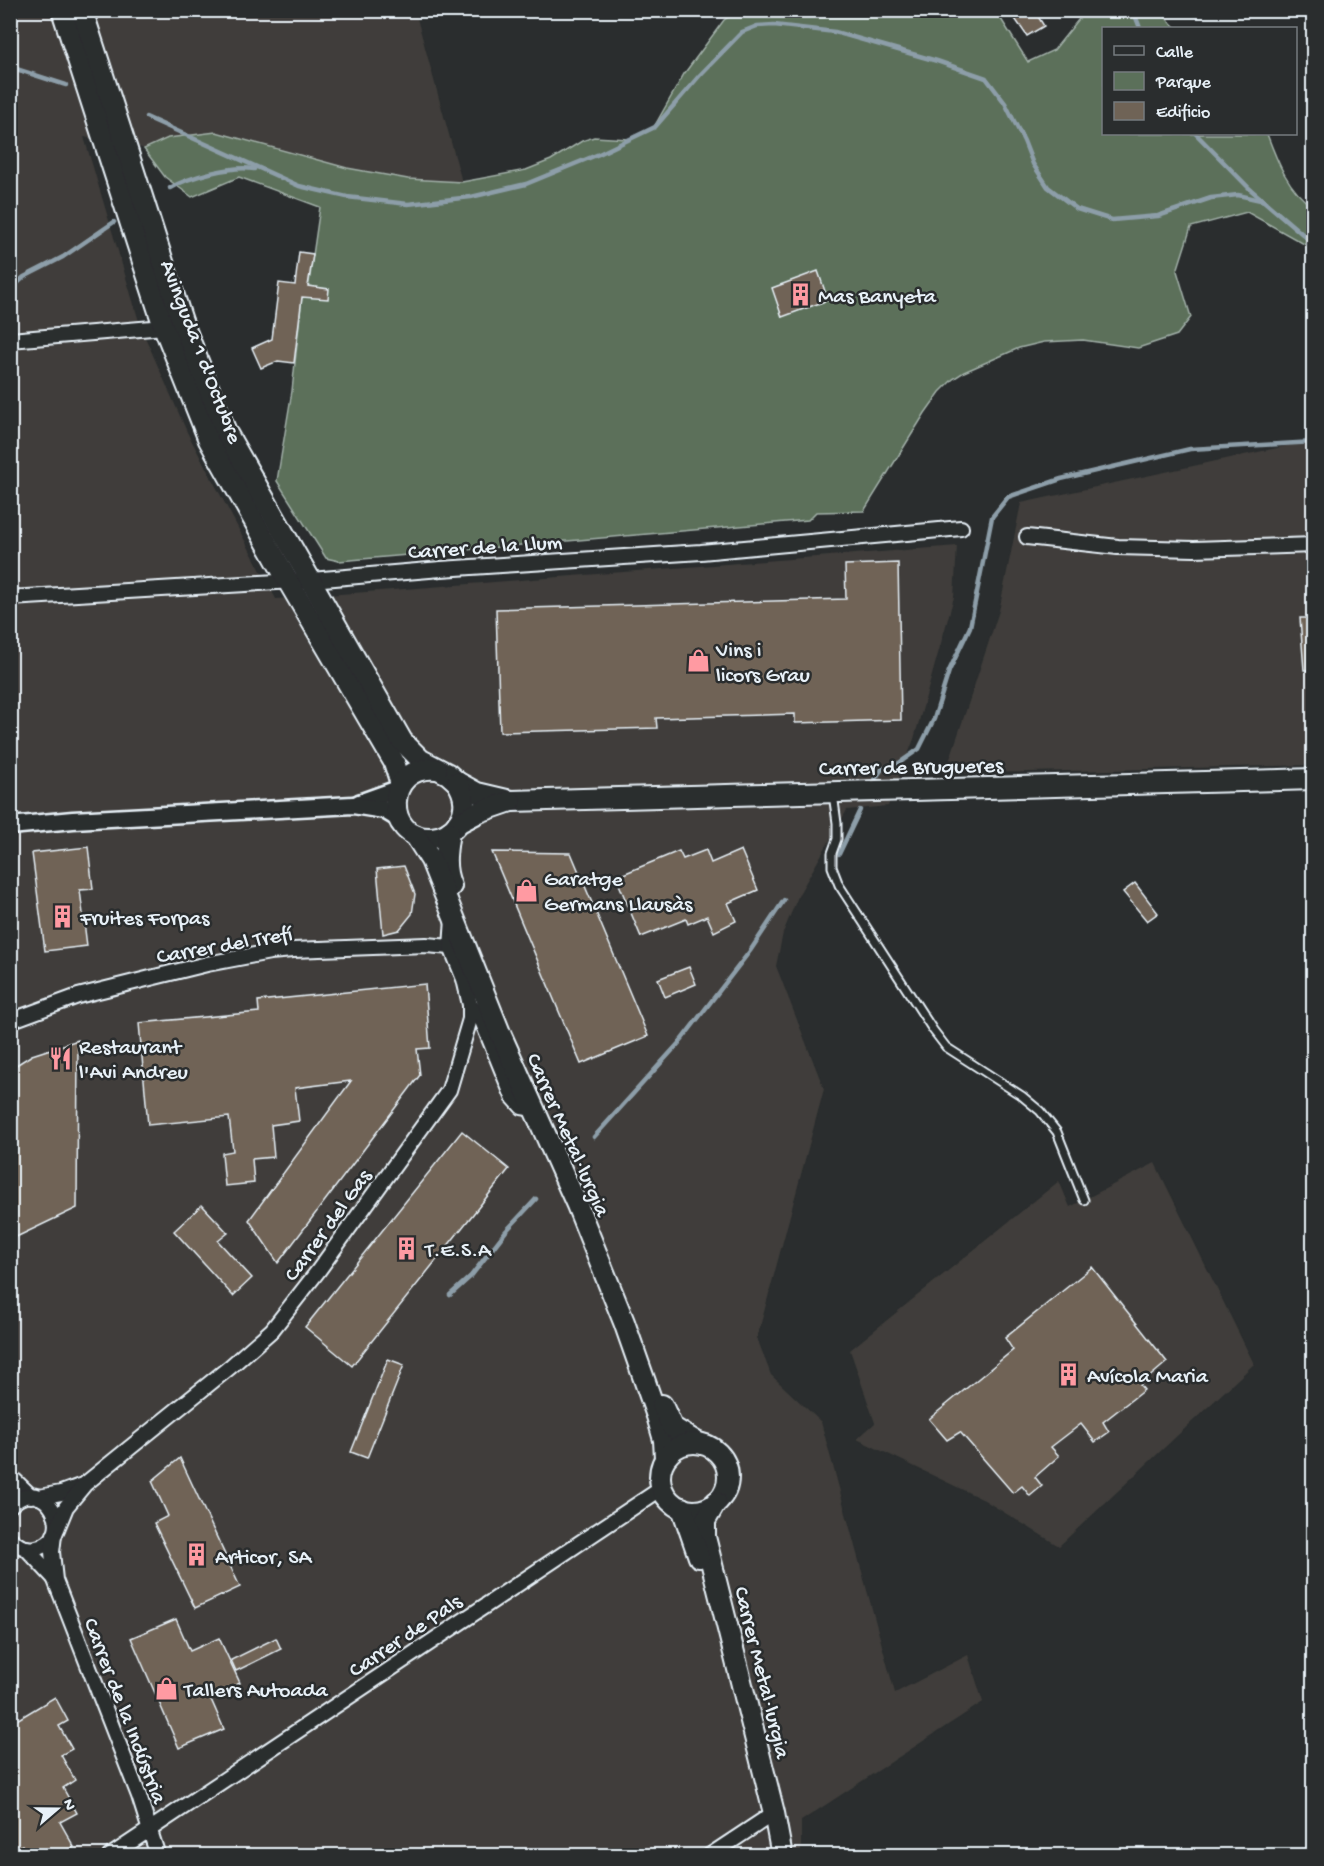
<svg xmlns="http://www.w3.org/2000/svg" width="1324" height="1866" font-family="'Gochi Hand',sans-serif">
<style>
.built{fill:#3f3d3a}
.green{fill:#5b705a;stroke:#a2b0a9;stroke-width:1.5}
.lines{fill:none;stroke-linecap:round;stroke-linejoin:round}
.stream{stroke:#8d9ea9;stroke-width:4.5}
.building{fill:#6f6356;stroke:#e8f1f8;stroke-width:1.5}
.service-casing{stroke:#e8f1f8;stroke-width:11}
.minor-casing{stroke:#e8f1f8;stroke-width:18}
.tertiary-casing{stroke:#e8f1f8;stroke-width:21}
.secondary-casing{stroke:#e8f1f8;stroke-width:24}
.service{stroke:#2a2d2e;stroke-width:7}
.minor{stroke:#2a2d2e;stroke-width:14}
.tertiary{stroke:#2a2d2e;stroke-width:16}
.secondary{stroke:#2a2d2e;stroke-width:20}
.labels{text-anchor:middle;stroke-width:5;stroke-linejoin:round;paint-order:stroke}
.poi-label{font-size:22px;fill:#e8f1f8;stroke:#2a2d2e;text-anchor:start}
.street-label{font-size:22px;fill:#e8f1f8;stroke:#2a2d2e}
</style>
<rect width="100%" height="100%" fill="#2a2d2e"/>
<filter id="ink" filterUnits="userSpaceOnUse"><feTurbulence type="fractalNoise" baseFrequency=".0167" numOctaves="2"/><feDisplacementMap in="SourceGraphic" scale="12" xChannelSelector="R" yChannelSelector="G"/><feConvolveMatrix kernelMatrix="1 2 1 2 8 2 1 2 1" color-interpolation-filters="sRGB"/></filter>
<g filter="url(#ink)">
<g class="built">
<polygon points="11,11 415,11 462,182 300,178 84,137 141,328 188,434 276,599 957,546 954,597 914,739 888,806 847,810 799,894 783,933 776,966 824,1089 757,1338 771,1375 821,1422 895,1693 968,1655 983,1702 801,1821 801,1855 11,1856"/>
<polygon points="1300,443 1313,445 1313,765 945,774 999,611 1021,503"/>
<polygon points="1155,1163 1254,1364 1059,1546 984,1500 857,1439 875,1423 850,1350 1059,1181 1070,1207"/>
</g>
<path class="green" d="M737,11H996L1028,62L1054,50L1083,14L1081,11H1159L1176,28H1104V134H1267C1277,161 1288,190 1313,207V249L1247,212L1191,227L1177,271L1191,317L1177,335L1138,348L1083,340L1044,342L1019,348L964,372L953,379L940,392L925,413L864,511L816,512L808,520L339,561L326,558L277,481L292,391L302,297H307L320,207L239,177L192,197L165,177L144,149L168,138L216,132L347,168L408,179L462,182L526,170L551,160L582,141L594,137L629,139L654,127L684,74L724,20Z"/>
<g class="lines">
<g class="stream">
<polyline points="1133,10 1140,28"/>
<polyline points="10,67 66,85"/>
<polyline points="146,117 299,186 347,197 408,204 471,197 526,184 599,154 655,127 700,75 742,32 757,26 774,25 835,32 937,61 986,78 1005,103 1024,141 1033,164 1048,187 1077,209 1112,220 1158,216 1211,198 1238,195 1265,201"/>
<polyline points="1196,134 1250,189 1314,244"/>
<path d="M170,188C189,177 232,165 254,169"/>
<polyline points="10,290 24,277 63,257 114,222"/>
<polyline points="875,779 882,769 899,763 919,749 934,719 949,671 970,627 992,517 1008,497 1061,479 1190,449 1314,442"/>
<polyline points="839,854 860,810"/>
<polyline points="594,1137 679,1043 750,951 784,900"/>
<polyline points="450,1295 471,1276 506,1231 536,1199"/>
</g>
</g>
<g class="building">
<polygon points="1009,10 1034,10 1044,26 1027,36"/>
<polygon points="299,252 313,254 308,286 329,289 328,299 302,297 294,363 278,361 261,368 252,348 272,339 279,283 295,285"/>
<polygon points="818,271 828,300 782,317 772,288"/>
<polygon points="898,563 901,720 795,723 795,714 656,718 657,728 500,732 496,609 846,599 845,565"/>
<polygon points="1300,618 1314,618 1314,670 1304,670"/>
<polygon points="88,847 93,889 80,890 87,946 45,951 32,853"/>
<polygon points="706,850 711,863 741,850 758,890 728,903 736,921 714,932 707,916 688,924 686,919 641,937 616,877 679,851 683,859"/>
<polygon points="492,852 571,853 648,1036 581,1064"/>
<polygon points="404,866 415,894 412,914 399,930 383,934 377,869"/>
<polygon points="1135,883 1158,913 1147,921 1123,892"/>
<polygon points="689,967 696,984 665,997 658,979"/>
<polygon points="425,984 430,1048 417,1049 420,1075 278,1263 249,1220 351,1081 295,1088 299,1121 271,1125 274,1157 252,1159 254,1183 225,1186 222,1153 233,1151 229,1117 148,1125 139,1023 259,1012 258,1001"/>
<polygon points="78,1040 77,1208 10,1240 10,1069 32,1055"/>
<polygon points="462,1131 509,1169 352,1366 305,1327"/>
<polygon points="202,1205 228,1233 218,1241 252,1278 233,1296 174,1231"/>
<polygon points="1092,1267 1167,1362 1140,1385 1144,1390 1103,1422 1109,1432 1095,1442 1081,1424 1051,1447 1059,1456 1035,1477 1042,1486 1030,1496 1022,1486 1013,1493 960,1432 947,1440 929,1419 1013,1350 1005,1338"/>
<polygon points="388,1359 404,1365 367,1458 351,1452"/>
<polygon points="180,1458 240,1587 195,1608 154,1523 168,1516 152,1481"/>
<polygon points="176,1619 190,1651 219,1638 240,1683 210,1697 224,1729 179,1748 131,1638"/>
<polygon points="276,1638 281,1649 236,1671 231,1660"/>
<polygon points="55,1697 68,1721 59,1726 72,1749 61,1755 75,1780 63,1788 77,1813 60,1822 74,1847 58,1856 28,1856 22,1845 10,1851 10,1724"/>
</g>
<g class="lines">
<defs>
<polyline id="service" points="833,794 837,823 837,839 832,853 832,867 839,885 933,1030 946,1047 1022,1096 1040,1111 1057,1132 1084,1200"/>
<g id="minor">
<polyline points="10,340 164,327"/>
<polyline points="1027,537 1118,547 1194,549 1314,545"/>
<polyline points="10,598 311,580 441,569 701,552 961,528"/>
<polyline points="470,1005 480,1016 513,1097 522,1107 534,1109"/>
<polyline points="10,1021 78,996 207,964 270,952 293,950 426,945 451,947"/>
<polyline points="10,1476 31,1496"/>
<polyline points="39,1497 61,1493 80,1486"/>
<path d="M10,1506C44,1469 81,1538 36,1548C26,1550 17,1546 10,1538"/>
<polyline points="57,1529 66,1507 85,1484 230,1367 272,1330 318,1271 449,1090 470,1019 470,1005 464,979 451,947 453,919"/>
<polyline points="54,1535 52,1552 55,1580 139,1796 158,1856"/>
<polyline points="26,1548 54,1578"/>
<polyline points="110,1856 662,1488"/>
<polyline points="709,1856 774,1813"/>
</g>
<g id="tertiary">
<polyline points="359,803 398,789"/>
<polyline points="10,826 73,820 353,805 384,810 399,819"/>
</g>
<g id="secondary">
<polyline points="62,10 164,327 209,440 288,581 394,762 401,784"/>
<polyline points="82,10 182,321 226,432 402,741 421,760 448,774 457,782 477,793 511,801 1314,779"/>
<path d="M437,769C383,763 383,841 432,838C443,837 453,831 459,822C467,809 465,794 457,782"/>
<polyline points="458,823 479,812 511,801"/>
<path d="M449,832C446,851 443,868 451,886"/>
<polyline points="415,835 431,860 500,1033 577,1205 624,1322 657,1416 664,1440 665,1458"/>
<polyline points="662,1405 672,1427 698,1443"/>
<circle cx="694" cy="1477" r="34"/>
<polyline points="716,1502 705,1521 705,1537 774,1813 782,1856"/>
<polyline points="682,1508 699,1557"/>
</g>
</defs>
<use href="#service" class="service-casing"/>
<use href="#minor" class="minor-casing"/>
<use href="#tertiary" class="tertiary-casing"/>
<use href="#secondary" class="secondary-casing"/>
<use href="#service" class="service"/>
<use href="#minor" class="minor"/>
<use href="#tertiary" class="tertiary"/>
<use href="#secondary" class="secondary"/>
</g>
</g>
<defs>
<symbol id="building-bare" viewBox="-9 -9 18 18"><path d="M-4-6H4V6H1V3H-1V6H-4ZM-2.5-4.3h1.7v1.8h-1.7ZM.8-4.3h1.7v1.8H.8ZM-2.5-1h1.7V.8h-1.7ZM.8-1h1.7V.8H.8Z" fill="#ff9aa2" stroke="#2a2d2e" stroke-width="2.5" paint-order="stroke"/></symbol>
<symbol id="shop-bare" viewBox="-9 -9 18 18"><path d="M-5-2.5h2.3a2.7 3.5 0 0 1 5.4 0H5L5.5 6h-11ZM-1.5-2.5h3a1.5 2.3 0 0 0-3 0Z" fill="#ff9aa2" stroke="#2a2d2e" stroke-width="2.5" paint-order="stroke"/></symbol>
<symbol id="restaurant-bare" viewBox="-9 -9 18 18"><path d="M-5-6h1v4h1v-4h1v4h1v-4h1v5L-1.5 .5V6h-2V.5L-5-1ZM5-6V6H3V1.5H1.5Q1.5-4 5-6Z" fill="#ff9aa2" stroke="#2a2d2e" stroke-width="2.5" paint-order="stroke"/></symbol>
</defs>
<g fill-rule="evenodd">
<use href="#building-bare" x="784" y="278" width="33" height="33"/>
<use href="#shop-bare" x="682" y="644" width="33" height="33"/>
<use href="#shop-bare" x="510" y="874" width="33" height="33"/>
<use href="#building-bare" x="46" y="900" width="33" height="33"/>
<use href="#restaurant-bare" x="44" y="1042" width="33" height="33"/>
<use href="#building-bare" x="390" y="1232" width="33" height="33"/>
<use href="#building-bare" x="1052" y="1358" width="33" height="33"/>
<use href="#building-bare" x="180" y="1538" width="33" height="33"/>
<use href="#shop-bare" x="150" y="1672" width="33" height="33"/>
</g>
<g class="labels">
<g class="poi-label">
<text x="818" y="302">Mas Banyeta</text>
<text x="716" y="656">Vins i<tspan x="716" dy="25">licors Grau</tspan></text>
<text x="544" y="885">Garatge<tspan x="544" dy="25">Germans Llausàs</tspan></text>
<text x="80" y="924">Fruites Forpas</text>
<text x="79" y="1053">Restaurant<tspan x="79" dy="25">l'Avi Andreu</tspan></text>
<text x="425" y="1256">T.E.S.A</text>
<text x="1087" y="1382">Avícola Maria</text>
<text x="215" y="1563">Articor, SA</text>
<text x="184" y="1696">Tallers Autoada</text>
</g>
<g class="street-label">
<text transform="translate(203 351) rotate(69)" y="8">Avinguda 1 d'Octubre</text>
<text transform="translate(485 545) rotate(-4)" y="8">Carrer de la Llum</text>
<text transform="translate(911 765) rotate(-1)" y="8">Carrer de Brugueres</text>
<text transform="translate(224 943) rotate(-10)" y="8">Carrer del Trefí</text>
<text transform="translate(570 1134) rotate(66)" y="8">Carrer Metal·lurgia</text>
<text transform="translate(326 1224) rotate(-54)" y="8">Carrer del Gas</text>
<text transform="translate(404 1634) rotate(-34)" y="8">Carrer de Pals</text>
<text transform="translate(764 1672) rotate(76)" y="8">Carrer Metal·lurgia</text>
<text transform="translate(127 1710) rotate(69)" y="8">Carrer de la Indústria</text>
</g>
</g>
<rect width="1324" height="1866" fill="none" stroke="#2a2d2e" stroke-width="36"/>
<rect x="18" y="18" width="1288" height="1830" fill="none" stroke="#e8f1f8" stroke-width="2" filter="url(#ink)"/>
<rect x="1102" y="27" width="195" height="108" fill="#2a2d2e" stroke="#767b7f" stroke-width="1.5"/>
<rect x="1114" y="46" width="30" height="9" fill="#2a2d2e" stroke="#767b7f" stroke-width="1.5"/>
<text x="1156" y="57" font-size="18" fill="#e8f1f8">Calle</text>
<rect x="1114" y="72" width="30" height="18" fill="#5b705a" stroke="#767b7f" stroke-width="1.5"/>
<text x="1156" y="87" font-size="18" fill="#e8f1f8">Parque</text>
<rect x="1114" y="102" width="30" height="18" fill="#6f6356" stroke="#767b7f" stroke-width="1.5"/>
<text x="1156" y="117" font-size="18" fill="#e8f1f8">Edificio</text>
<g transform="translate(57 1809) rotate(70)" stroke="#2a2d2e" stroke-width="4.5" paint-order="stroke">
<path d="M0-4.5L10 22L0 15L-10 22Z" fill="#e8f1f8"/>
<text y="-9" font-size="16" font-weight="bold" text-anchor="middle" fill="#e8f1f8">N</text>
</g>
</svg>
